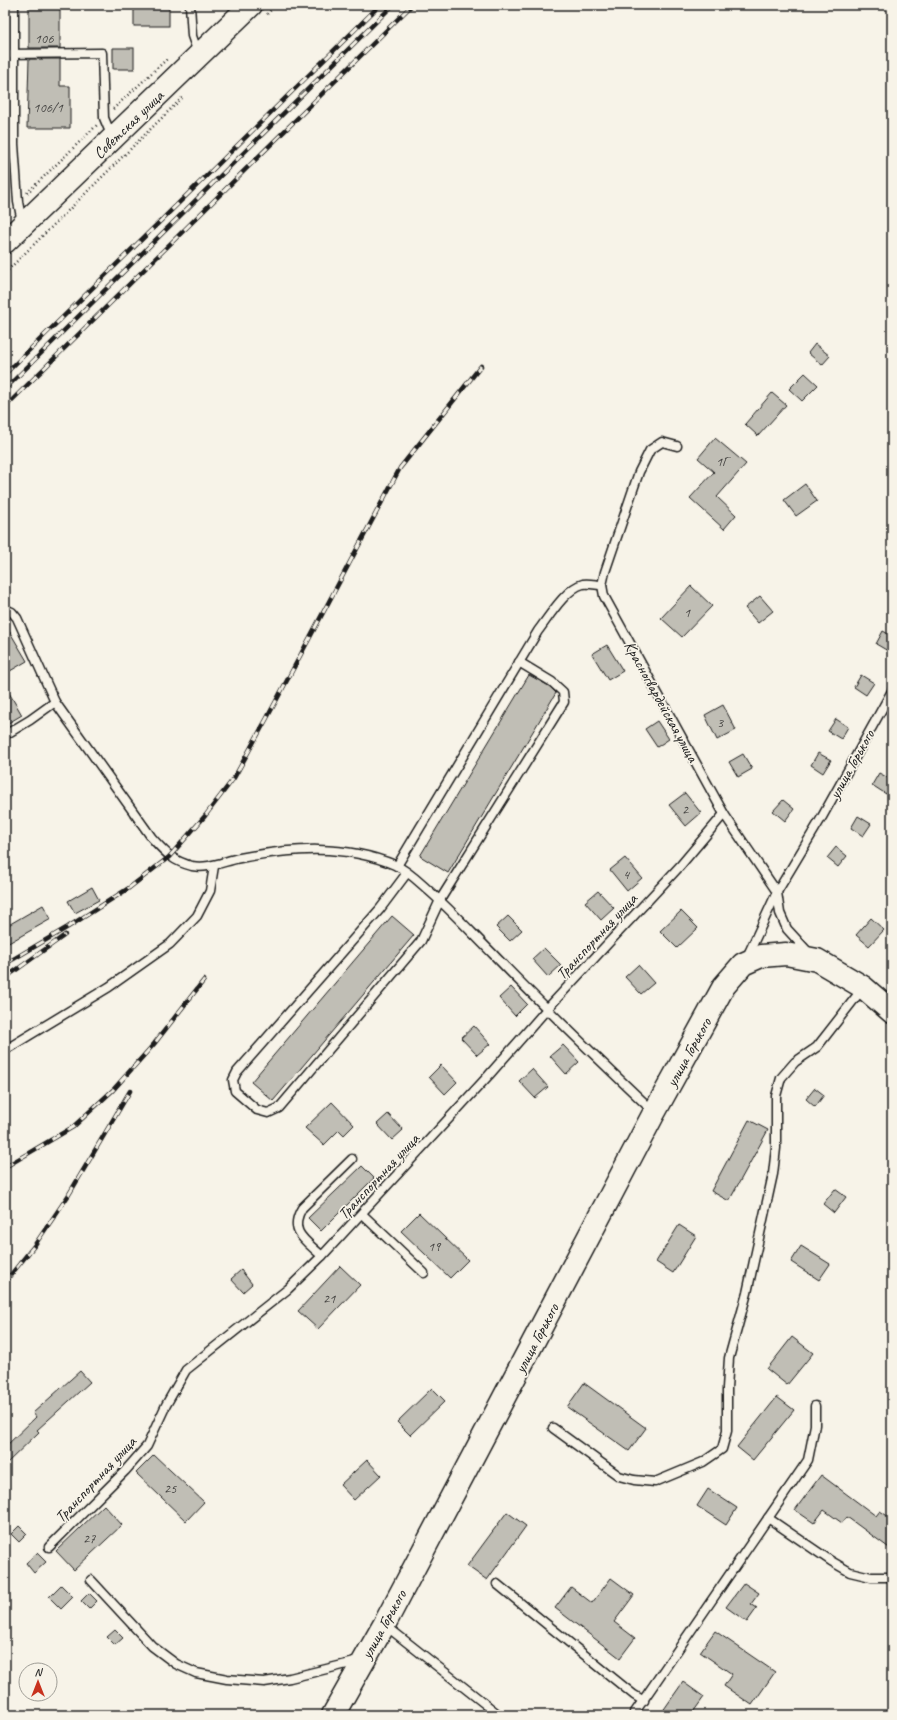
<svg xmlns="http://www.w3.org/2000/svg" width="897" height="1720" font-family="Caveat,sans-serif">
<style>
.building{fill:#c0beb5;stroke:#1c1c1c}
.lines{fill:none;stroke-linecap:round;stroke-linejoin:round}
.service-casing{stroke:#1c1c1c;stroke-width:11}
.primary-casing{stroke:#1c1c1c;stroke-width:25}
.path{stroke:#1c1c1c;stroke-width:2.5;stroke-dasharray:1 3;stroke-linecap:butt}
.service{stroke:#f7f3e8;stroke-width:8}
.primary{stroke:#f7f3e8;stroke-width:22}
.rail-casing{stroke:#1c1c1c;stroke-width:4.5}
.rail{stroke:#f7f3e8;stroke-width:3;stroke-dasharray:9;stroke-linecap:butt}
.labels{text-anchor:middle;stroke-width:3.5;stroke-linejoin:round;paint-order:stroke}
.number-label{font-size:14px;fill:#454442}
.street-label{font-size:16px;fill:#1c1c1c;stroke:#f7f3e8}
</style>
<rect width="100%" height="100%" fill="#f7f3e8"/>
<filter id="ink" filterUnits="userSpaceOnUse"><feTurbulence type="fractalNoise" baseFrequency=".025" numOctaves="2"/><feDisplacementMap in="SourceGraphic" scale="8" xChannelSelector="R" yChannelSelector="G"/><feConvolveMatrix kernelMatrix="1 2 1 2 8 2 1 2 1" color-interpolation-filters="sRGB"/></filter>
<g filter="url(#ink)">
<g class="building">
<rect x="29" y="5" width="31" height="43"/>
<rect x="134" y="5" width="35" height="21"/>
<rect x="113" y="48" width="21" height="21"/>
<polygon points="29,59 60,59 60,86 70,86 70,128 27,128"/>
<polygon points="815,344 830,356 822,365 808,353"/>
<polygon points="805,373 818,385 802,401 789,389"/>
<polygon points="772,393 786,405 758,436 745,424"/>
<polygon points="715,438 746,464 717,497 736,515 724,529 690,498 714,472 698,458"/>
<polygon points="805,484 817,501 796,516 784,500"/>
<polygon points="691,586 712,606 682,637 661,618"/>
<polygon points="760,596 773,611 758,623 745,608"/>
<polygon points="5,624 27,661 5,674"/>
<polygon points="883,631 892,636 892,645 888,651 876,644"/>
<polygon points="607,645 623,671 608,680 592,654"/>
<polygon points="529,675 549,686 556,693 448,873 420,856"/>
<polygon points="861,675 874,683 866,695 854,687"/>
<polygon points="5,686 22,715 5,725"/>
<polygon points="723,705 736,730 717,740 705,715"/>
<polygon points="836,719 848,727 841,739 828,731"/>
<polygon points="657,721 669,739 657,747 645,729"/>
<polygon points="818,753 831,760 823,773 811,765"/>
<polygon points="743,754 752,769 738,777 729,762"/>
<polygon points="879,773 892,780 892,784 886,794 872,785"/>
<polygon points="685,793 701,813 686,826 669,805"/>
<polygon points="783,800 794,809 785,821 773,811"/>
<polygon points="858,816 871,824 863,836 851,828"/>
<polygon points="836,847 847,856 838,867 827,858"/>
<polygon points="625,858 642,878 627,891 610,870"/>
<polygon points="92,887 99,900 75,913 68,901"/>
<polygon points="598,891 614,908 601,920 585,902"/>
<polygon points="43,905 51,919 5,945 5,927"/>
<polygon points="681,911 698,928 677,948 660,931"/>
<polygon points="392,916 414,935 273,1101 251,1082"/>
<polygon points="508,916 522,930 510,941 496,927"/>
<polygon points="871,918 884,930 869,946 856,935"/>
<polygon points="544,948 561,965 548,977 532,959"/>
<polygon points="638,965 654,983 641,994 625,977"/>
<polygon points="511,987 527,1004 515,1016 499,998"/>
<polygon points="474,1026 490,1044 477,1055 461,1038"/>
<polygon points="563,1045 579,1062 566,1074 550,1056"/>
<polygon points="441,1065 457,1082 445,1094 429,1077"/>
<polygon points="532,1069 548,1087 535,1098 519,1081"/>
<polygon points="815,1088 824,1095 815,1107 806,1099"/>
<polygon points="332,1102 354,1125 344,1135 339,1130 324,1145 305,1128"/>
<polygon points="388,1114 403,1130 392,1140 377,1124"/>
<polygon points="749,1120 768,1130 729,1201 711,1191"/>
<polygon points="362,1166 374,1178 321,1231 308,1218"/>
<polygon points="835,1189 846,1197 834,1213 823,1204"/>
<polygon points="419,1213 468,1260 450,1278 401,1231"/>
<polygon points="679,1225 696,1236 673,1273 656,1262"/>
<polygon points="801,1246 830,1264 819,1280 791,1262"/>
<polygon points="340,1266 360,1285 318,1329 298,1311"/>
<polygon points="241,1270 252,1284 243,1292 231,1279"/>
<polygon points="792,1337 813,1353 787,1385 767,1369"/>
<polygon points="80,1371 90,1382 37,1430 39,1432 5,1465 5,1447 36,1417 33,1413"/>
<polygon points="584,1383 646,1428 629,1451 567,1407"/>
<polygon points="432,1388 445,1401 410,1435 397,1422"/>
<polygon points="777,1397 794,1410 753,1460 737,1447"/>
<polygon points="154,1455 204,1502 186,1521 136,1473"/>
<polygon points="367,1460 381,1475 354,1500 340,1485"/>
<polygon points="821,1475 876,1516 880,1511 892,1519 892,1550 847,1517 842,1523 824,1510 814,1523 795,1510"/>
<polygon points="708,1489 737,1508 726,1525 697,1506"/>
<polygon points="104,1505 122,1525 74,1570 56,1551"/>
<polygon points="507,1512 526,1526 487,1580 467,1566"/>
<polygon points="19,1526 27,1534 19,1542 11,1534"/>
<polygon points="37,1553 46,1562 34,1573 26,1563"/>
<polygon points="611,1578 634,1595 614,1622 635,1638 620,1658 555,1608 571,1587 592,1603"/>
<polygon points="744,1583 759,1593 751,1604 757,1608 747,1622 726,1607"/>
<polygon points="61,1585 73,1597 61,1609 49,1597"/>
<polygon points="89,1593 97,1601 89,1609 81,1601"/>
<polygon points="115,1630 123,1638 115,1645 107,1637"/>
<polygon points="715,1631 775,1672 752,1705 724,1686 732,1674 700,1652"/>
<polygon points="683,1682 704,1697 691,1715 660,1715"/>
</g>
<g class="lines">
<defs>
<g id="service">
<polyline points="14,5 14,144 18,202 22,222"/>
<polyline points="190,5 192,36 198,53"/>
<polyline points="5,54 102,53 104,118 112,137"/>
<polyline points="677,446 662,442 650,450 639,472 605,572 602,585 604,596 724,814 777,892 780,913 787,929 810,954"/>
<path d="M5,609L12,612L17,618L55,702L152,838C165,852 172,861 192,866C209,869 224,861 240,858C292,848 345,844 395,865C407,870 417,880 427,889C450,909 471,932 493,954C545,1008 599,1060 654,1112"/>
<polyline points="5,735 30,720 55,702"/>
<path d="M397,866L538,631C548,618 566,588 583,584C589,583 597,585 602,585"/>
<polyline points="407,873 380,909 237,1072 233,1080 235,1091 257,1110 268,1113 279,1108 421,941 440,900 564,702 563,692 552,682 519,662"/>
<polyline points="747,957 777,892 822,817 892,691"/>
<polyline points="5,1050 109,987 170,944 197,916 210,891 214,866"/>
<polyline points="362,1214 424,1273"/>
<path d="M322,1256C305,1240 288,1232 302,1208L352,1159"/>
<polyline points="553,1428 619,1476 634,1480 655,1482 703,1462 722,1449 727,1431 727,1388 729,1358 747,1293 773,1174 776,1148 776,1096 781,1078 795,1062 817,1047 863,988"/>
<polyline points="768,1518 831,1561 850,1572 871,1577 890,1577"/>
<polyline points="49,1547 125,1471 147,1446 166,1405 186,1370 288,1289 322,1256 489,1075 547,1009 680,866 724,814"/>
<polyline points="91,1580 152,1646 176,1664 196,1673 227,1679 264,1682 290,1678 359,1661"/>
<polyline points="497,1584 634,1695 644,1701"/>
<polyline points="385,1625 499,1715"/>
<polyline points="633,1715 808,1460 815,1425 815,1406"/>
</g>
<g id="primary">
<polyline points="5,242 251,5"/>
<polyline points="333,1715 384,1625 654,1113 724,986 743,964 761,956 786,954 817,960 863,987 892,1012"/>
</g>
</defs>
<use href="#service" class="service-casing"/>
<use href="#primary" class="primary-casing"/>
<g class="path">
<polyline points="267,14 276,5"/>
<polyline points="113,109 168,58"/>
<polyline points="27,193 97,125"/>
<polyline points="5,214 9,210"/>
<polyline points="5,273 183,97"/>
</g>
<use href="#service" class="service"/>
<use href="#primary" class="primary"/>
<defs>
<g id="rail">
<polyline points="5,374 380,5"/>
<polyline points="5,389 393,5"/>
<polyline points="5,407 412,5"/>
<polyline points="5,964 68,927 129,888 169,857 205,816 234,778 267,718 400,468 481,366"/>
<polyline points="5,978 65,935"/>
<polyline points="5,1167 73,1127 113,1090 154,1044 204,980"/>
<polyline points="5,1282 34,1246 68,1196 130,1091"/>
</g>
</defs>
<use href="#rail" class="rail-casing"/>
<use href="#rail" class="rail"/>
</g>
</g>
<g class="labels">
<g class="number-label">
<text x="44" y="43">106</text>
<text x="48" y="112">106/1</text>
<text x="722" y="466">1Г</text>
<text x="687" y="617">1</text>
<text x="720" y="727">3</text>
<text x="685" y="814">2</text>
<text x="626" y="879">4</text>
<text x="434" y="1251">19</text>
<text x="329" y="1303">21</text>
<text x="170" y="1493">25</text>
<text x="89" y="1543">27</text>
</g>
<g class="street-label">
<text transform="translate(128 124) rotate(-44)" y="6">Советская улица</text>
<text transform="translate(662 701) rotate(61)" y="6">Красногвардейская улица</text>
<text transform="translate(851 764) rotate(-61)" y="6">улица Горького</text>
<text transform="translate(596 936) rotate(-47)" y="6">Транспортная улица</text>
<text transform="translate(688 1052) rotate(-61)" y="6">улица Горького</text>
<text transform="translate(378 1176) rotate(-47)" y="6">Транспортная улица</text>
<text transform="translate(536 1338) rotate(-62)" y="6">улица Горького</text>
<text transform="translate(95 1479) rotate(-47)" y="6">Транспортная улица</text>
<text transform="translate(383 1624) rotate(-61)" y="6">улица Горького</text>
</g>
</g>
<rect width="897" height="1720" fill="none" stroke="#f7f3e8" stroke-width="20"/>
<rect x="10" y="10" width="877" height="1700" fill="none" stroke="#1c1c1c" stroke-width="1.5" filter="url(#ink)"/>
<g transform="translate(38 1682)"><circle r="19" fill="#f7f3e8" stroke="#9f9d96"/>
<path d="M0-3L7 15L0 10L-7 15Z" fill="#c8321e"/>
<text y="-6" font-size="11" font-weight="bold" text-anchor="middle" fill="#1c1c1c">N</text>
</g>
</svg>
